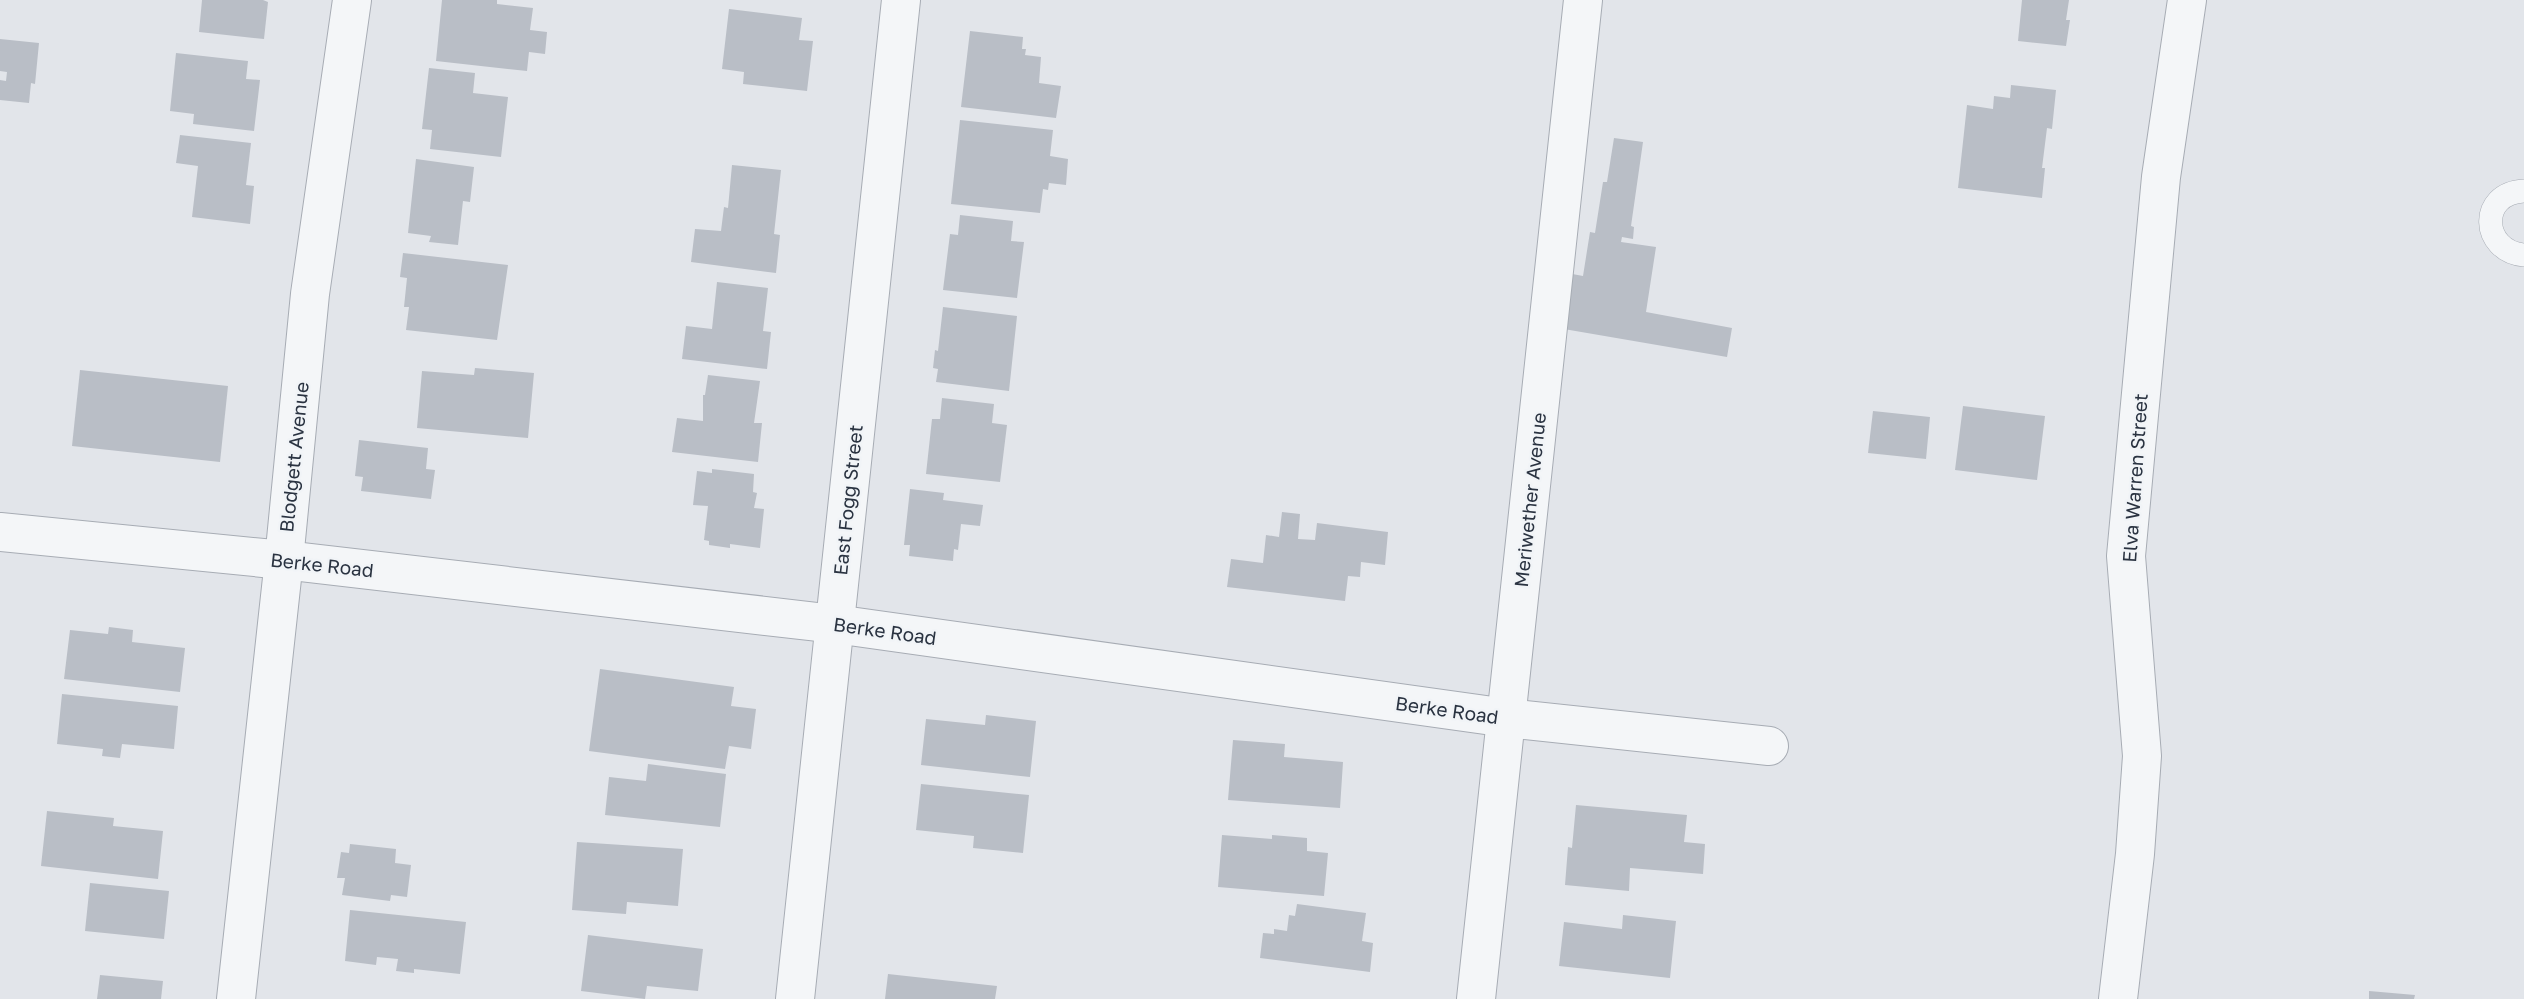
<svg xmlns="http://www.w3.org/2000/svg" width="2524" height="999" font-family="'Golos Text',sans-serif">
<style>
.building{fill:#b9bec6}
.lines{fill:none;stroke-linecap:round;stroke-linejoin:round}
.service-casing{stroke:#a7acb4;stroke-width:24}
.minor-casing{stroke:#a7acb4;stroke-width:40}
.service{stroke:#f4f6f8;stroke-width:23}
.minor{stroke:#f4f6f8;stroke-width:38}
.labels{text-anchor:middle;stroke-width:5;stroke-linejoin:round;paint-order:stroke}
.street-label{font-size:19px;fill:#2a3341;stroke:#f1f4f7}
</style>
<rect width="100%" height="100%" fill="#e2e5ea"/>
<g class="building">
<polygon points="202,0 263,0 268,2 264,39 199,32"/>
<polygon points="442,0 497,0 497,4 533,8 530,30 547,32 545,54 529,52 527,71 436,61"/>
<polygon points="2022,0 2069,0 2066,20 2070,20 2066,46 2018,41"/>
<polygon points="729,9 802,18 799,40 813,41 807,91 743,84 744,72 722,69"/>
<polygon points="970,31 1023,37 1022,49 1026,49 1025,55 1041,57 1039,83 1061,86 1056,118 961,107"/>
<polygon points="0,39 39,43 35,84 31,83 29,103 0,100 0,80 6,81 7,72 0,71"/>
<polygon points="176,53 248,61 246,79 260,80 254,131 193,124 194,114 170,111"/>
<polygon points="429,68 475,73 473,93 508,97 501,157 430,149 432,130 422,129"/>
<polygon points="2011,85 2056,90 2052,129 2047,128 2042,168 2045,168 2042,198 1958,188 1967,105 1993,109 1994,96 2010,98"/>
<polygon points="960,120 1053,130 1050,156 1068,159 1066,185 1049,183 1048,190 1043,189 1040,213 951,204"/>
<polygon points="180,135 251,143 246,185 254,186 250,224 192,217 198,166 176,163"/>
<polygon points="1614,138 1643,142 1631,226 1634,227 1633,239 1622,237 1621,242 1656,247 1646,312 1732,328 1727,357 1558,328 1567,273 1583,276 1590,232 1595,233 1603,182 1607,182"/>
<polygon points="416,159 474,167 470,202 463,201 458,245 429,242 431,236 408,233"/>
<polygon points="732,165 781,170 774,234 780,235 776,273 691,262 695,229 721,231 724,207 728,208"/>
<polygon points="960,215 1013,221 1011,241 1024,242 1017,298 943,290 950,234 958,235"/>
<polygon points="403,253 508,265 497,340 406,330 409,307 404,307 407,278 400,277"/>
<polygon points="717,282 768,288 763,331 771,332 767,369 682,359 686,326 712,329"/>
<polygon points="943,307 1017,316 1009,391 936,382 938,369 933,368 935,350 938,351"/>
<polygon points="475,368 534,373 528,438 417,428 422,371 474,375"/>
<polygon points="80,370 228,386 220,462 72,446"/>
<polygon points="708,375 760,381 754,423 762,423 758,462 672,452 677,418 703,421 703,395 705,395"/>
<polygon points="942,398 994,404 992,423 1007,425 1000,482 926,474 932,419 940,419"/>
<polygon points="1963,406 2045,416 2037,480 1955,470"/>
<polygon points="1873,411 1930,417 1926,459 1868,453"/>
<polygon points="359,440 428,448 426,469 435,470 431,499 361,491 363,477 355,476"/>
<polygon points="712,469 754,474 753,492 757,493 754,508 764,509 760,548 730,544 730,548 709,545 709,541 704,540 708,506 693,505 697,471 712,473"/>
<polygon points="910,489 944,493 943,500 983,505 980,526 961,524 958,550 954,549 953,561 909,556 910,545 904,545"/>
<polygon points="1282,512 1300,514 1298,539 1315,540 1317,523 1388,532 1385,565 1361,562 1360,577 1348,576 1345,601 1227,587 1231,559 1263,563 1266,535 1279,537"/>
<polygon points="109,627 133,630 132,642 185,648 180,692 64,679 70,630 108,634"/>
<polygon points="600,669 734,687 731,706 756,709 751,749 729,746 725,769 589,751"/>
<polygon points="62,694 178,706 174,749 122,744 120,758 102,756 103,749 57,744"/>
<polygon points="986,715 1036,721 1030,777 921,765 926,719 985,725"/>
<polygon points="1233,740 1285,744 1284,757 1343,762 1340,808 1228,800"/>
<polygon points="648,764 726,774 720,827 605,815 609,777 646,781"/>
<polygon points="921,784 1029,795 1023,853 973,848 974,836 916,830"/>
<polygon points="1576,805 1687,815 1684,842 1705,844 1703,874 1630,868 1629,891 1565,885 1568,847 1572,848"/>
<polygon points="47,811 114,818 113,826 163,831 158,879 41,866"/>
<polygon points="1222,835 1272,839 1272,835 1307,838 1307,851 1328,853 1324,896 1218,887"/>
<polygon points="577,842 683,849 678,906 627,902 626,914 572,910"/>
<polygon points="350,844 396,849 395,863 411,865 407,897 391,895 390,901 342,895 345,878 337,878 341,852 349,853"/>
<polygon points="90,883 169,891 164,939 85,931"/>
<polygon points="1297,904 1366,913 1362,941 1373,943 1370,972 1260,958 1263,933 1274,934 1274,929 1287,931 1289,915 1295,916"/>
<polygon points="350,910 466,922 460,974 414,969 414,973 396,971 398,959 377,957 376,965 345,961"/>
<polygon points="1623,915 1676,921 1670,978 1559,966 1564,922 1622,929"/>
<polygon points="588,935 703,949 698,991 647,986 645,999 581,991"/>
<polygon points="888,974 997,986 995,999 885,999"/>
<polygon points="100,975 163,981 161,999 97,999"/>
<polygon points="2369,991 2415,995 2414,999 2369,999"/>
</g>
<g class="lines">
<defs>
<path id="service" d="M2524,191C2478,193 2481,251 2524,255"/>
<g id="minor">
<polyline points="0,532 284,560 835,624 1507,718 1769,746"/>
<polyline points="236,999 284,560 310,294 352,0"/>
<polyline points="795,999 901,0"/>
<polyline points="1476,999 1583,0"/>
<polyline points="2118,999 2135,854 2142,756 2126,556 2161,177 2187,0"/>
</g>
</defs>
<use href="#service" class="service-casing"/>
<use href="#minor" class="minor-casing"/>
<use href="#service" class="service"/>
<use href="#minor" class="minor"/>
</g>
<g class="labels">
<g class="street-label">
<text transform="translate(294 457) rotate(-84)" y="7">Blodgett Avenue</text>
<text transform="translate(2135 478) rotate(-86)" y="7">Elva Warren Street</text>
<text transform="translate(848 500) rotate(-84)" y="7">East Fogg Street</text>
<text transform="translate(1530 500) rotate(-84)" y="7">Meriwether Avenue</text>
<text transform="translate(322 565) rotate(6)" y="7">Berke Road</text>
<text transform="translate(885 631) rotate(8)" y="7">Berke Road</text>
<text transform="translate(1447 710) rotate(8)" y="7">Berke Road</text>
</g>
</g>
</svg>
